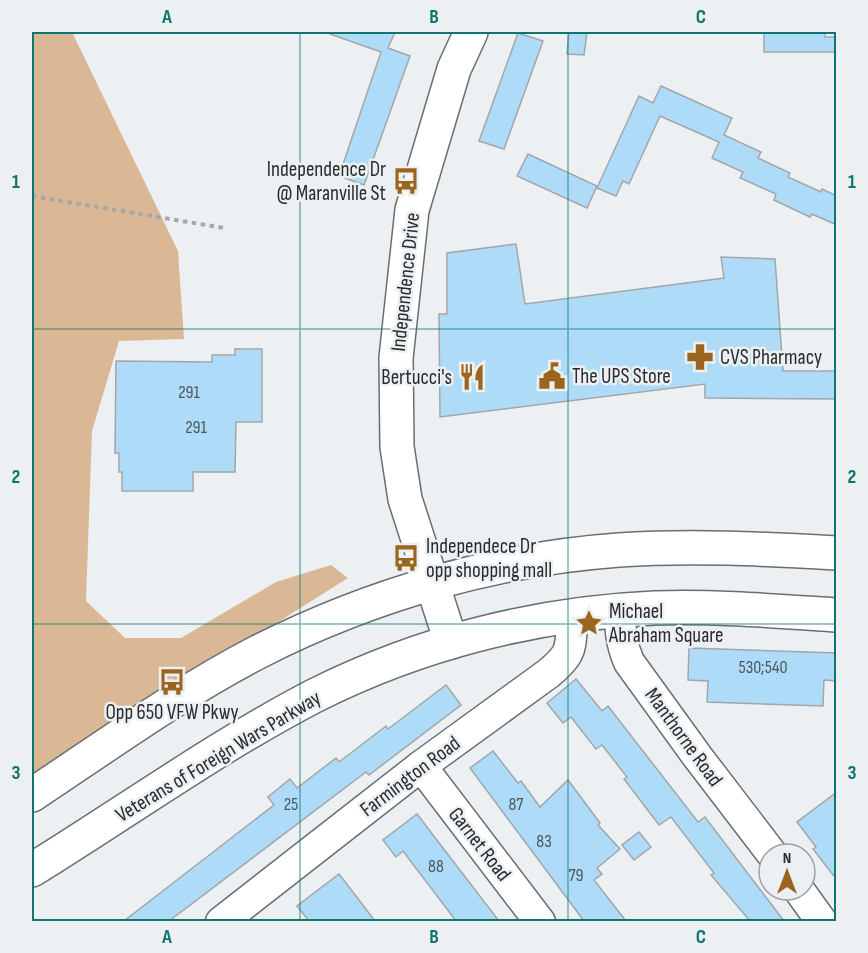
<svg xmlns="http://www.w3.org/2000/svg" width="868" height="953" font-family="'Sofia Sans Condensed',sans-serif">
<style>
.forest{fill:#dab895}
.building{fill:#aedcf8;stroke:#a2a6a9;stroke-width:1.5}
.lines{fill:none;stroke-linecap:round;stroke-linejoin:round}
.minor-casing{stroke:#6a6e70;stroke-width:33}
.major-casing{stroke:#6a6e70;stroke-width:36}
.highway-casing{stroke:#6a6e70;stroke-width:36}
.path{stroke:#a5a8ab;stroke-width:4;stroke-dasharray:4.5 4.5;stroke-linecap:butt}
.minor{stroke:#fff;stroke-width:30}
.major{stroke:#fff;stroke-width:33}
.highway{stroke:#fff;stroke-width:33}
.grid{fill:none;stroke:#0f766e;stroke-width:1.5;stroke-opacity:0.55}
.labels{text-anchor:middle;stroke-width:5;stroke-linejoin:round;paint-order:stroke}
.number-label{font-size:18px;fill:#4a575f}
.poi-label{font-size:21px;fill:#292b2c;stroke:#ecf0f3;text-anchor:start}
.street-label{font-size:21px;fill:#292b2c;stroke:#ecf0f3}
.neatline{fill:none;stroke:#0f766e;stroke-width:2}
.grid-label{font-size:20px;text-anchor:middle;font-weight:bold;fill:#0f766e}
</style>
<rect width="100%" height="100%" fill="#ecf0f3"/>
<polygon class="forest" points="32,32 72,32 178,251 184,339 119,341 92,431 86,601 125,638 181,638 276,582 331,565 348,578 32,777"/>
<g class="building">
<polygon points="330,32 395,32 388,48 410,56 364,185 339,176 381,52 330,34"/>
<polygon points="569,32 587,32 584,55 567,54"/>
<polygon points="764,32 825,32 825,37 837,37 837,52 764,52"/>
<polygon points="518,33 543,41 504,149 479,141"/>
<polygon points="661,86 732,118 724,135 761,152 758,158 790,173 788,177 821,192 822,189 837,196 837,225 812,214 810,217 774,200 776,194 740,178 743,172 712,158 719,142 660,116 629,184 623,181 616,196 597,188 639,96 653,103"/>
<polygon points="528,154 597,186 587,208 517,176"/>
<polygon points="516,244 525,304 724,278 721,257 775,259 783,371 837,371 837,399 705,398 705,384 440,417 439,314 447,314 447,253"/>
<polygon points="235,349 262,349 262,422 236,422 235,472 193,472 193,491 122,491 122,472 119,472 119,453 115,453 116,361 212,362 212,355 235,355"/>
<polygon points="689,648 837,653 837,681 824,680 823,706 707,702 708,681 688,680"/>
<polygon points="576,679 602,711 608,706 698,822 705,817 784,921 750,921 711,875 714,873 671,817 659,825 624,779 627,777 602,745 596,749 571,717 563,723 547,703"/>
<polygon points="446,685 461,705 369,775 366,772 169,921 124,921 274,805 268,797 290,779 297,788 336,758 339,762 386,726 388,729"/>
<polygon points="493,751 518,783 521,781 540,807 568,780 600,823 598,825 620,849 597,868 602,874 594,880 626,921 584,921 470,768"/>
<polygon points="837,792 837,880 813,849 816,847 797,822"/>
<polygon points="417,814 433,835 499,921 456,921 403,851 396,857 383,840"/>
<polygon points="639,832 651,847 634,860 622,845"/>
<polygon points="339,874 359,900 375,921 309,921 297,906"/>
</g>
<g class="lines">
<defs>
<g id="minor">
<path d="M620,610C620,629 621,644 629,662L697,756L772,854"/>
<polyline points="421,766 540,922"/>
<polyline points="799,890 822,922"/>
<path d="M221,922L421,766L549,673C575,651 569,648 573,616"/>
</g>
<polyline id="major" points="451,642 405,499 397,447 396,358 412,210 454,69 471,32"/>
<g id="highway">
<path d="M32,795C106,746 179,693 258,652C370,595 494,559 619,550C691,545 764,549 836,553"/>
<path d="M32,870C126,812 216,747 314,696C419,643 537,613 655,608C715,606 776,611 836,615"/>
</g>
</defs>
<use href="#minor" class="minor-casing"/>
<use href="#major" class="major-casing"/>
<use href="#highway" class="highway-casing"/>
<polyline class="path" points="32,196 224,228"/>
<use href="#minor" class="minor"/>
<use href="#major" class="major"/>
<use href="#highway" class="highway"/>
</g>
<path class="grid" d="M300,32V922M568,32V922M32,329H836M32,624H836"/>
<defs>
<symbol id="bus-bare" viewBox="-9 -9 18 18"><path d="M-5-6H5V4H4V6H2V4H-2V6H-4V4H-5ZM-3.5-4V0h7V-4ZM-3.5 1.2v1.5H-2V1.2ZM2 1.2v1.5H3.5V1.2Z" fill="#9c651f" stroke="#ecf0f3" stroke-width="2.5" paint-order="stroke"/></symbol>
<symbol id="pharmacy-bare" viewBox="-9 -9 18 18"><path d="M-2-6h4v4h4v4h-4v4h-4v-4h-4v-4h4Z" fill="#9c651f" stroke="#ecf0f3" stroke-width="2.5" paint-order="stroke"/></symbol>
<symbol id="civic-bare" viewBox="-9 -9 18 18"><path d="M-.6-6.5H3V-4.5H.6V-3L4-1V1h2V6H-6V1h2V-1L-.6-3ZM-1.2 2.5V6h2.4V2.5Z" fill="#9c651f" stroke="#ecf0f3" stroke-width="2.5" paint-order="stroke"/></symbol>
<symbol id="restaurant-bare" viewBox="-9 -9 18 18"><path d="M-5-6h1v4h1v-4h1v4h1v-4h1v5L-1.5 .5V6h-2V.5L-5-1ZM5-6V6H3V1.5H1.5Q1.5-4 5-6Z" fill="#9c651f" stroke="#ecf0f3" stroke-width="2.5" paint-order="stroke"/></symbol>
<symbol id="sight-bare" viewBox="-9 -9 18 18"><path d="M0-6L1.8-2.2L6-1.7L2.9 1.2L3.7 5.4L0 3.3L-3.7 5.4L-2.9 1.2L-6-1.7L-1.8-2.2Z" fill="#9c651f" stroke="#ecf0f3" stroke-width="2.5" paint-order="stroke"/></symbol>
</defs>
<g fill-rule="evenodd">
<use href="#bus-bare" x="387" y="162" width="38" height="38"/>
<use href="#pharmacy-bare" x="681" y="338" width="38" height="38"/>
<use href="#civic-bare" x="533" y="357" width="38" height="38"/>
<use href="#restaurant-bare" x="453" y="358" width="38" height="38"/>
<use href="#bus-bare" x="387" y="539" width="38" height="38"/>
<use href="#sight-bare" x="570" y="604" width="38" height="38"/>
<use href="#bus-bare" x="153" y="663" width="38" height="38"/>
</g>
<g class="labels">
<g class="number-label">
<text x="189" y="398">291</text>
<text x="196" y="433">291</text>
<text x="763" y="673">530;540</text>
<text x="291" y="810">25</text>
<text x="516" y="810">87</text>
<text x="544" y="847">83</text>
<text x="436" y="872">88</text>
<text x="576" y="881">79</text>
</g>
<g class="poi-label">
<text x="386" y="176" text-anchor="end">Independence Dr<tspan x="386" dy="24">@ Maranville St</tspan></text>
<text x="720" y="364">CVS Pharmacy</text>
<text x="572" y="383">The UPS Store</text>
<text x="452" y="384" text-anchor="end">Bertucci's</text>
<text x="426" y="553">Independece Dr<tspan x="426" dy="24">opp shopping mall</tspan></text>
<text x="609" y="618">Michael<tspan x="609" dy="24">Abraham Square</tspan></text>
<text x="172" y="719" text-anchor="middle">Opp 650 VFW Pkwy</text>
</g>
<g class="street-label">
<text transform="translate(405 282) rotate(-84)" y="7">Independence Drive</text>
<text transform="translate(684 737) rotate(54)" y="7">Manthorne Road</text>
<text transform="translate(218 756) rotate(-31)" y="7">Veterans of Foreign Wars Parkway</text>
<text transform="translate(410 776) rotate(-37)" y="7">Farmington Road</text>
<text transform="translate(480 844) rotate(52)" y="7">Garnet Road</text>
</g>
</g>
<rect width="868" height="953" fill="none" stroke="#ecf0f3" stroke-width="66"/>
<g transform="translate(787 872)"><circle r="28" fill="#ecf0f3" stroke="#9ea1a3" stroke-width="1.5"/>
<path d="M0-4.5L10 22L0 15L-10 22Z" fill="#9c651f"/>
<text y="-9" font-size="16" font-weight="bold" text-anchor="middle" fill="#292b2c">N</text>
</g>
<rect x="33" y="33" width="802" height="887" class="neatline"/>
<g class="grid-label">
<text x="167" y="23">A</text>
<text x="434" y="23">B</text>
<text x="701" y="23">C</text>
<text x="16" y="188">1</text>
<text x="852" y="188">1</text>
<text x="16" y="483">2</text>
<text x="852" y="483">2</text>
<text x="16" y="779">3</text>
<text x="852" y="779">3</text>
<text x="167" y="943">A</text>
<text x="434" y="943">B</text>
<text x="701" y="943">C</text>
</g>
</svg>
